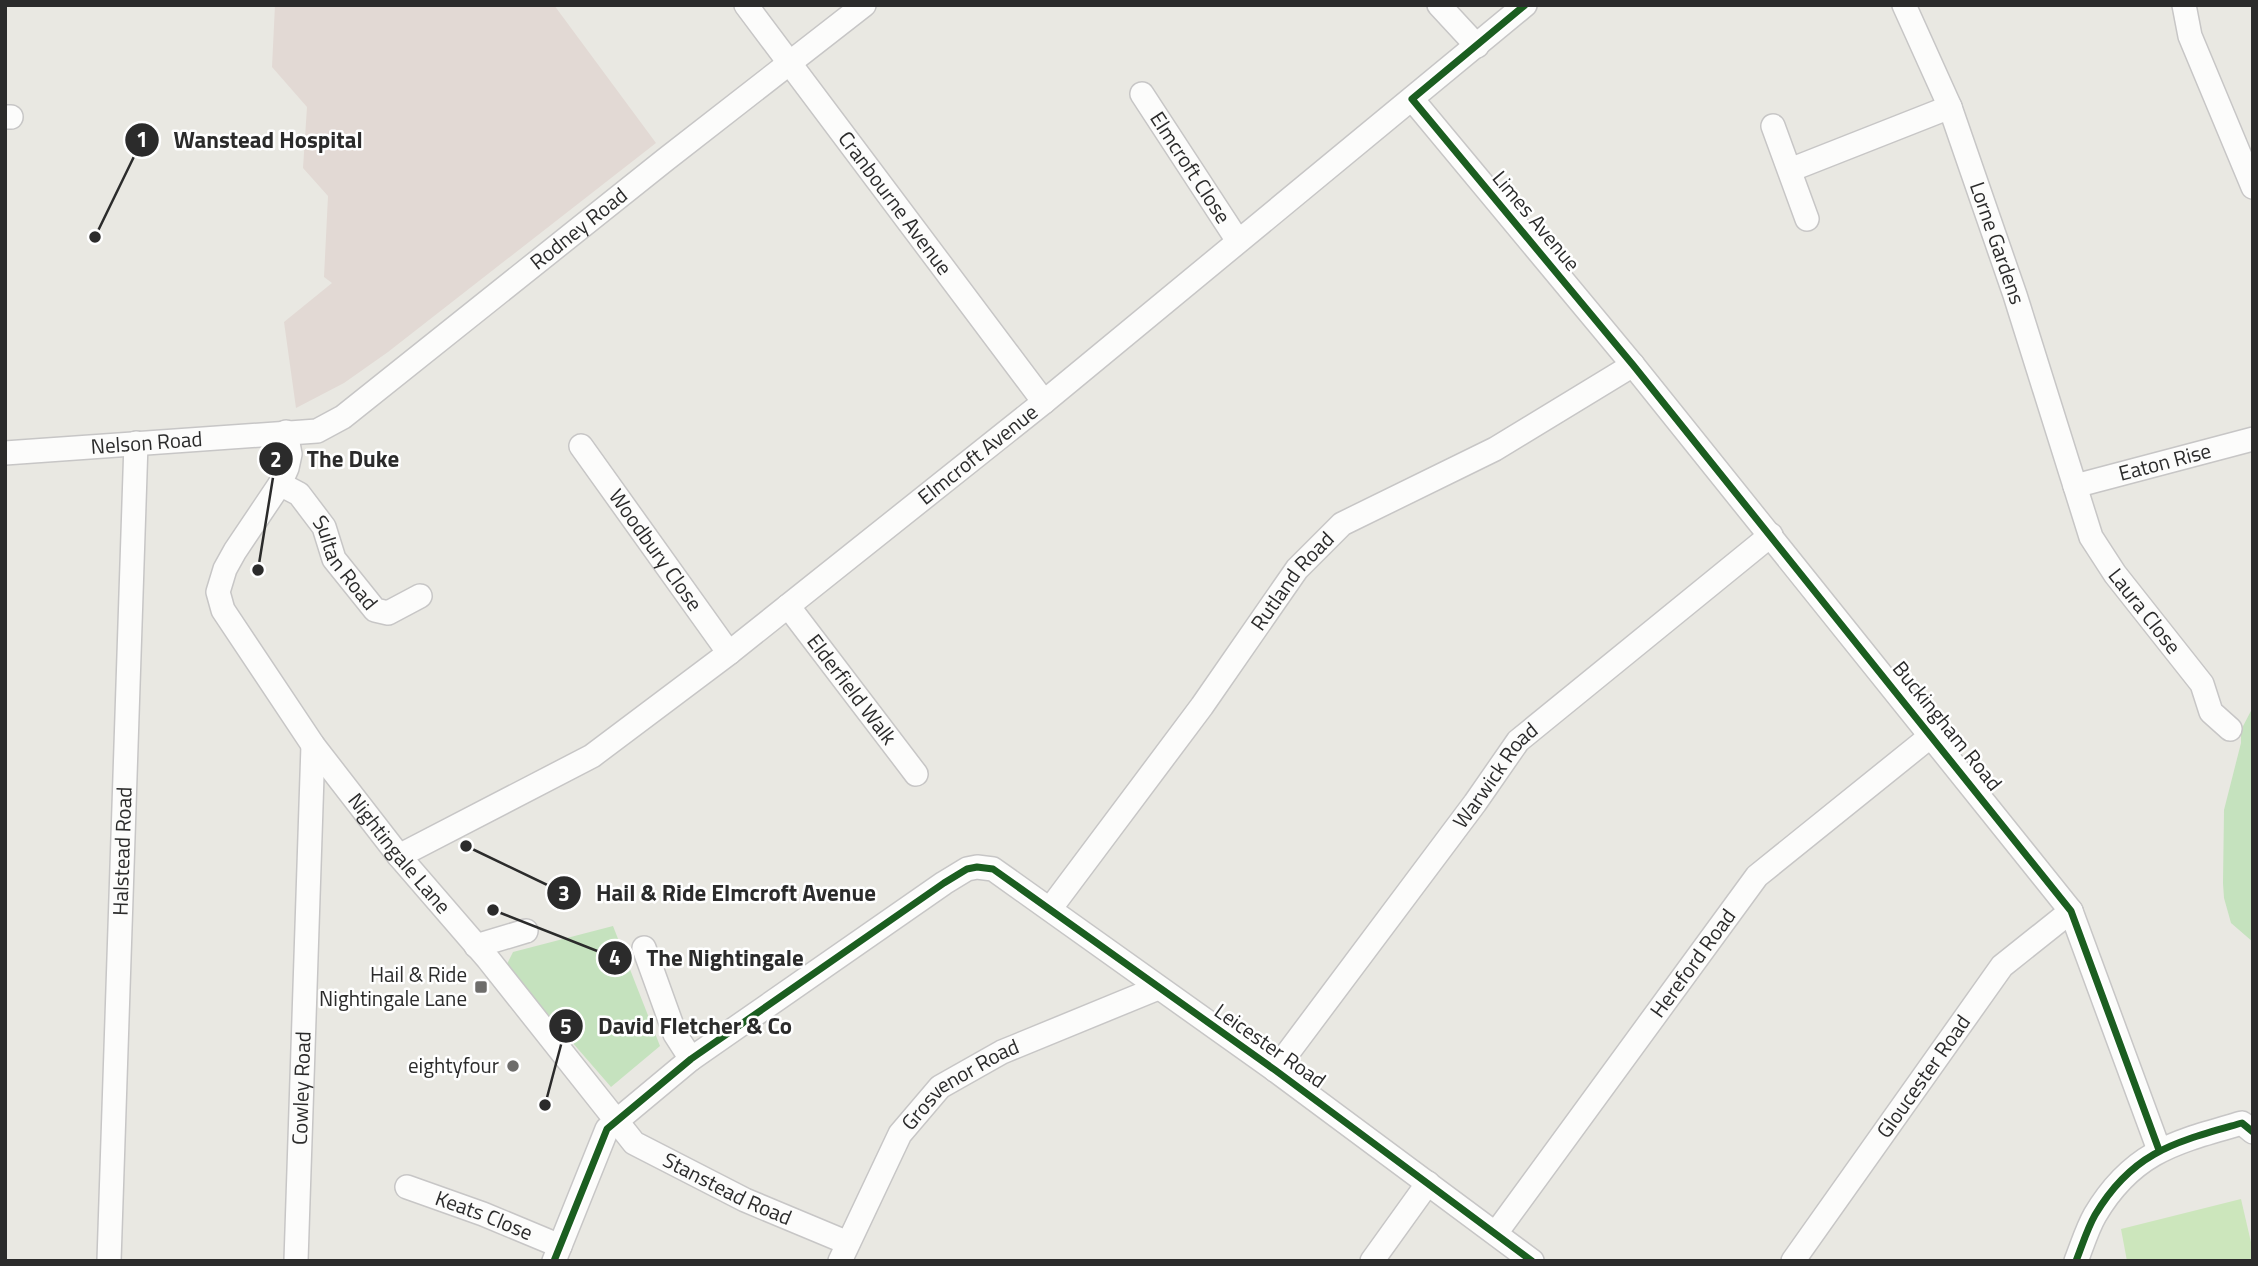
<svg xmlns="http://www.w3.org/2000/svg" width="2258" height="1266" font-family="'Titillium Web',sans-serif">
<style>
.medical{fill:#e2d9d4}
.green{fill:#c5e2be}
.pitch{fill:#cce6bc}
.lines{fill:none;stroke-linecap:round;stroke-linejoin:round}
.minor-casing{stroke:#c7c6c6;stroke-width:26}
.minor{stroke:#fcfcfb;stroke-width:23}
.cycleway-casing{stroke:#fff;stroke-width:11}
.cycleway{stroke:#1b5e20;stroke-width:7}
.poi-dot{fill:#6e6d6b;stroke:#fff;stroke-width:2.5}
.labels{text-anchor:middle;stroke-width:5;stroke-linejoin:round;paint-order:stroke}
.street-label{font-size:21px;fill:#2b2b2b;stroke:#fff}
.poi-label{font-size:21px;fill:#2b2b2b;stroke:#fff;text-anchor:end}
.leader{fill:none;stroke:#2b2b2b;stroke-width:2.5}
.callout-dot{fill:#2b2b2b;stroke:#fff;stroke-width:2.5}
.mark-label{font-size:21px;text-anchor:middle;font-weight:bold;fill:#fff}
.callout-label{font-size:23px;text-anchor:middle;font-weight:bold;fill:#2b2b2b;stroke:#fff;stroke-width:5;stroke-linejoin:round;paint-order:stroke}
</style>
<rect width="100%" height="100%" fill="#e9e8e2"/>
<polygon class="medical" points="275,5 554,5 656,143 388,352 344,383 296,408 284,322 332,283 324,277 328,196 303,168 307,107 272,67"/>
<g class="green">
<polygon points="2253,707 2253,942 2231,923 2224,898 2223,883 2224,810 2241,743 2241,730"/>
<polygon points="613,926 660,1046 611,1087 506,966 513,952"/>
</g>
<polygon class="pitch" points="2241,1199 2253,1251 2253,1261 2127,1261 2121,1229"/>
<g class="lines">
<defs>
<g id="minor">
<path id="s1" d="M746,5L1044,402"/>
<polyline points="1439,5 1477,46"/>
<path id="s2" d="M1904,5L1950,107L2015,295L2091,537L2115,574L2202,684L2211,712L2230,729"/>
<polyline points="2184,5 2190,36 2253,187"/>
<path id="s3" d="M1142,94L1238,241"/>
<polyline points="1412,99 1633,365 2071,911 2159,1150"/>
<polyline points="5,117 11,117"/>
<polyline points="1773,126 1807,219"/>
<polyline points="1790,170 1950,107"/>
<path id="s4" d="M286,432L290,454L287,468L280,484L235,551L225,569L218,592L223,610L313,745L399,856L488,959L634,1143L745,1200L848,1243"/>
<path id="s5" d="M581,446L729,653"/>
<path id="s6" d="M5,453L317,431L343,417L665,160L864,5"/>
<path id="s7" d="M280,484L299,494L324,527L334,559L375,610L388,613L420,596"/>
<path id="s8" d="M2075,486L2253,439"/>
<path id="s9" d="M788,606L916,774"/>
<path id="s10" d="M399,856L592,756L729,653L1044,402L1525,5"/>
<path id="s11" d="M1050,909L1202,706L1297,569L1342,524L1495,449L1633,365"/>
<polyline points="476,946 526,931"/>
<polyline points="644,948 675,1034 691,1059"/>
<path id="s12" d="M1275,1070L1475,803L1518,741L1771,535"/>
<path id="s13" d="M407,1187L483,1214L560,1246"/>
<path id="s14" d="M1496,1233L1757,876L1932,735"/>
<path id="s15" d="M109,1261L136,443"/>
<path id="s16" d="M296,1261L313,745"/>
<polyline points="554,1261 607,1129 691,1059 944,883 967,869 977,867 993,869 1275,1070 1532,1261"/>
<path id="s17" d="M840,1261L900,1134L940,1087L1002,1052L1158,988"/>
<polyline points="1372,1261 1428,1183"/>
<path id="s18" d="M1793,1261L2002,966L2071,911"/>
<path d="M2076,1261C2082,1246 2087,1229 2095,1215C2133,1151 2176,1142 2242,1123L2253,1132"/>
</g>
</defs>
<use href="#minor" class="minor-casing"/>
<use href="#minor" class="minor"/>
<defs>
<g id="cycleway">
<polyline points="1525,5 1412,99 1633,365 2071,911 2159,1150"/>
<polyline points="554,1261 607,1129 691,1059 944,883 967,869 977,867 993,869 1275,1070 1532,1261"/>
<path d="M2076,1261C2082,1246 2087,1229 2095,1215C2133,1151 2176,1142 2242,1123L2253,1132"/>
</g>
</defs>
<use href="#cycleway" class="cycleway-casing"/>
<use href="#cycleway" class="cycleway"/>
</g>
<g class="poi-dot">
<rect x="474" y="980" width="14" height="14" rx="3.5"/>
<circle cx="513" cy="1066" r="7"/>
</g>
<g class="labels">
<g class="street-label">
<text dy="7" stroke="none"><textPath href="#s3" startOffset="88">Elmcroft Close</textPath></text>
<text dy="7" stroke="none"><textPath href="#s1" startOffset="248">Cranbourne Avenue</textPath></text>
<text transform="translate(1536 221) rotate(50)" y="7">Limes Avenue</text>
<text dy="7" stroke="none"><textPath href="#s6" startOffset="644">Rodney Road</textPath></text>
<text dy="7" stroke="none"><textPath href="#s2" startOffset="256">Lorne Gardens</textPath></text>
<text dy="7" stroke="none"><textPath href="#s6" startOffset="142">Nelson Road</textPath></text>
<text dy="7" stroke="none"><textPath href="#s10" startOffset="707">Elmcroft Avenue</textPath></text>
<text dy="7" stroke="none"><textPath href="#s8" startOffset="93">Eaton Rise</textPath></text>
<text dy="7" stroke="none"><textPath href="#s5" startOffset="128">Woodbury Close</textPath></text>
<text dy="7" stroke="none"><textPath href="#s7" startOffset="105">Sultan Road</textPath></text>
<text dy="7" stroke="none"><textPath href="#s11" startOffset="408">Rutland Road</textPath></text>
<text dy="7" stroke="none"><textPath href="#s2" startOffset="656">Laura Close</textPath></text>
<text dy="7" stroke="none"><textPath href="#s9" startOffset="105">Elderfield Walk</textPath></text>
<text transform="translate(1947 726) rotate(51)" y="7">Buckingham Road</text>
<text dy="7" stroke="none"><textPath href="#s12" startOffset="368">Warwick Road</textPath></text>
<text dy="7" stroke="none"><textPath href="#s15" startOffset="410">Halstead Road</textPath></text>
<text dy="7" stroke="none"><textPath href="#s4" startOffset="499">Nightingale Lane</textPath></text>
<text dy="7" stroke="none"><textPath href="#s14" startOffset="334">Hereford Road</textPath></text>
<text transform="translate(1270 1046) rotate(35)" y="7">Leicester Road</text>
<text dy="7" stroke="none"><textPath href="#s18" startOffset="226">Gloucester Road</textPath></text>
<text dy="7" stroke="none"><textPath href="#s16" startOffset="173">Cowley Road</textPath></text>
<text dy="7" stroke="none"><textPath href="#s17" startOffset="220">Grosvenor Road</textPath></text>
<text dy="7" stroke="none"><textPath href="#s4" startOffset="976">Stanstead Road</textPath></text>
<text dy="7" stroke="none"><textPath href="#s13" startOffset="82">Keats Close</textPath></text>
</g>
<g class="poi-label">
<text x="467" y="982">Hail &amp; Ride<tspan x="467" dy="24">Nightingale Lane</tspan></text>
<text x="499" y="1073">eightyfour</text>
</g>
</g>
<path class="leader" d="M95 237L142 140M258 570L276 459M466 846L564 893M493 910L615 958M545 1105L566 1026"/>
<g class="callout-dot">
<circle cx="95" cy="237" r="7"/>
<circle cx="258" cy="570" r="7"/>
<circle cx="466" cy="846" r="7"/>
<circle cx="493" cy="910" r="7"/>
<circle cx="545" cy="1105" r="7"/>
<circle cx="142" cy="140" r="18"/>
<circle cx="276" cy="459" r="18"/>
<circle cx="564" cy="893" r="18"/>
<circle cx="615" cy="958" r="18"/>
<circle cx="566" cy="1026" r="18"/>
</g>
<g class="mark-label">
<text x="142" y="147">1</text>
<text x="276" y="467">2</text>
<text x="564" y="901">3</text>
<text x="615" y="965">4</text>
<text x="566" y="1034">5</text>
</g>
<g class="callout-label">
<text x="268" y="148">Wanstead Hospital</text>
<text x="353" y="467">The Duke</text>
<text x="736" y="901">Hail &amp; Ride Elmcroft Avenue</text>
<text x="725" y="966">The Nightingale</text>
<text x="695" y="1034">David Fletcher &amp; Co</text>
</g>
<rect width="2258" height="1266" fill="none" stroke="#2b2b2b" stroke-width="14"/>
</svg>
